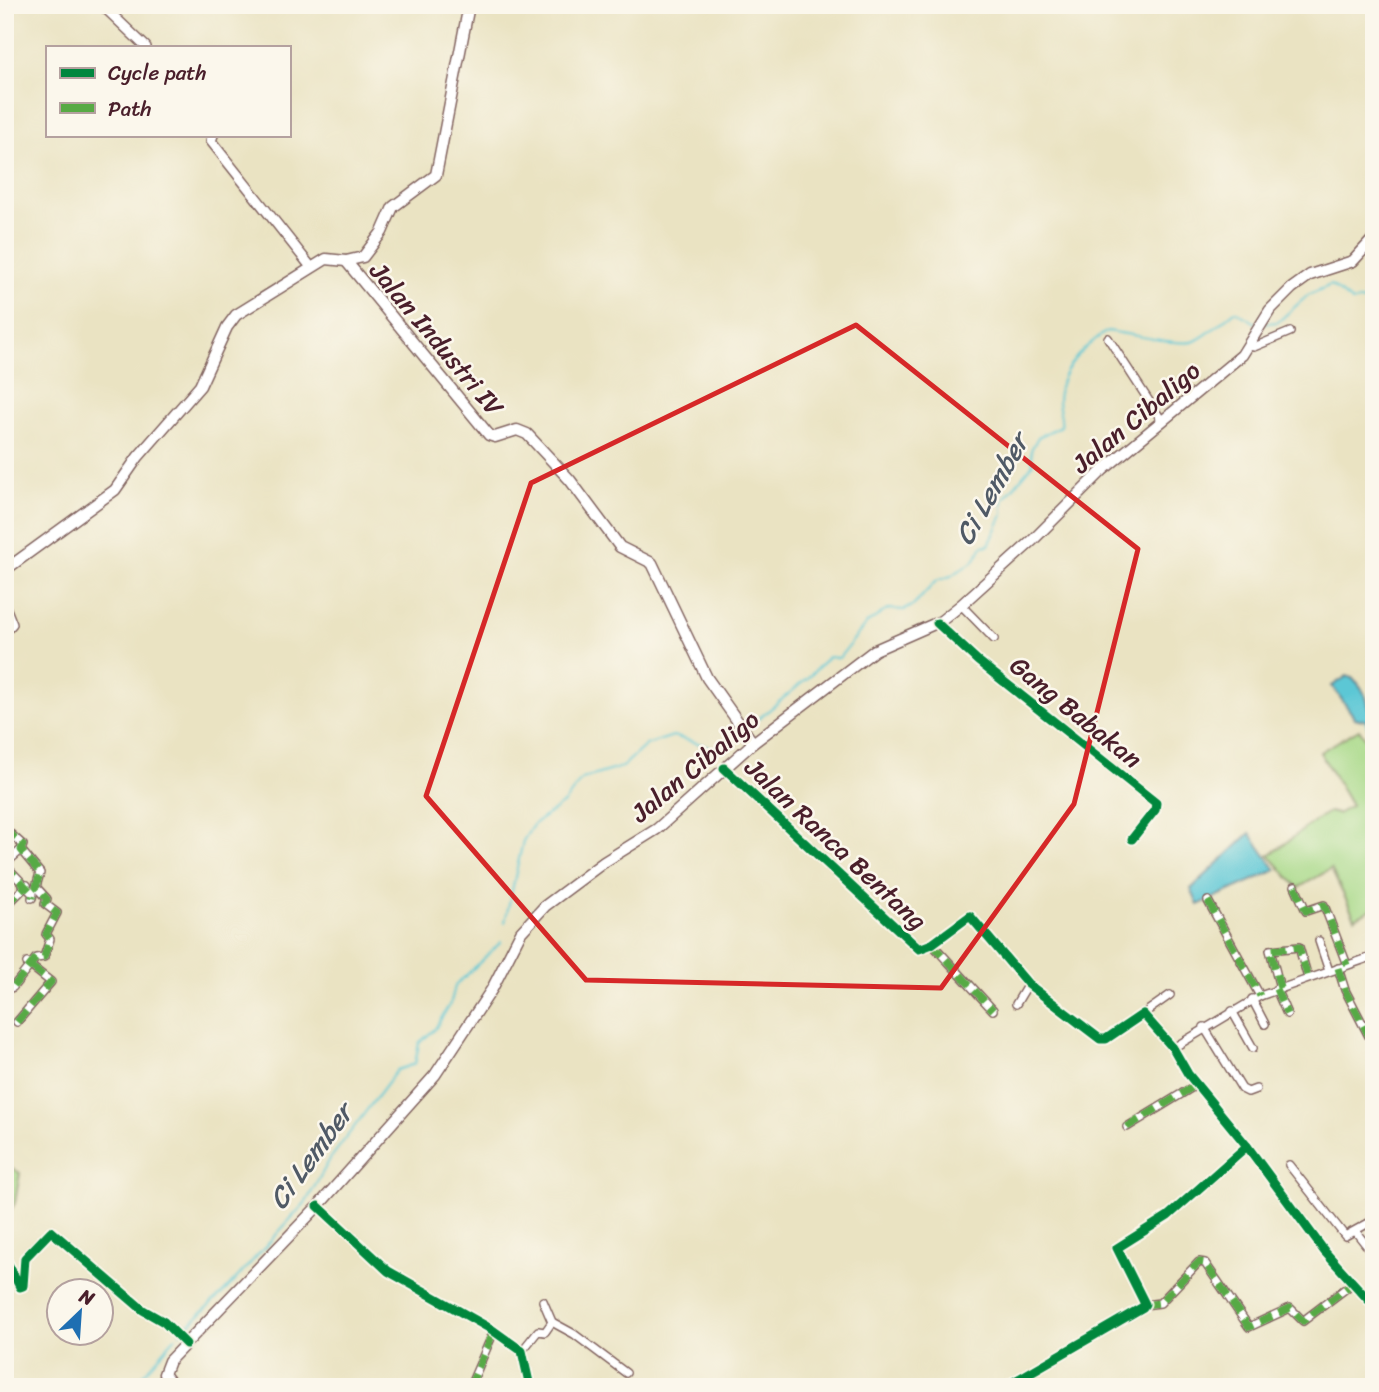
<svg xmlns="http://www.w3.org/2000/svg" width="1379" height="1392" font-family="Sriracha,sans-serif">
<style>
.green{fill:#a8d988;stroke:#797c5a;stroke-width:2}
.water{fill:#5bc7d5;stroke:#527380;stroke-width:2}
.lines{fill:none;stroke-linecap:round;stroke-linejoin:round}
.stream{stroke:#5bc7d5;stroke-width:2}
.canal{stroke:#5bc7d5;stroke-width:7}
.minor-casing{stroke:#826460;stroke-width:10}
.tertiary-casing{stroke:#826460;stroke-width:12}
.secondary-casing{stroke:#826460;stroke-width:13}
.minor{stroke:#fff;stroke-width:7}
.tertiary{stroke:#fff;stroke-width:9}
.secondary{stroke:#fff;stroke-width:10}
.quiet{stroke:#57aa44;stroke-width:7;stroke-dasharray:14 7;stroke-linecap:butt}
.cycleway-casing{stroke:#fbf7ec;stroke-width:13}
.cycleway{stroke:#00873e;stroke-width:9}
.marked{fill:none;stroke:#d62828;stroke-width:5;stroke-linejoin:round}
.labels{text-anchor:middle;stroke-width:5;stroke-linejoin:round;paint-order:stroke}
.street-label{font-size:26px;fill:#4a1f2b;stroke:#fbf7ec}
.water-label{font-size:28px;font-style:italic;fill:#505a66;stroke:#fbf7ec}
</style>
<rect width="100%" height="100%" fill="#fbf7ec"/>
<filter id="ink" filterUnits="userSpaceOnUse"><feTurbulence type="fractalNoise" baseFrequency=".0143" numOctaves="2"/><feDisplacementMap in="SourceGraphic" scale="14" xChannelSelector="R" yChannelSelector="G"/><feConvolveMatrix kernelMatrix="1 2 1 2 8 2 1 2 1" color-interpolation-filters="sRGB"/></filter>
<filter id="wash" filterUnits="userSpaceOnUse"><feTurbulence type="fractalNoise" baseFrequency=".00686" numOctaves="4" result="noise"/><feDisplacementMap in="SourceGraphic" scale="28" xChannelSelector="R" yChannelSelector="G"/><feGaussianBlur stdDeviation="1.57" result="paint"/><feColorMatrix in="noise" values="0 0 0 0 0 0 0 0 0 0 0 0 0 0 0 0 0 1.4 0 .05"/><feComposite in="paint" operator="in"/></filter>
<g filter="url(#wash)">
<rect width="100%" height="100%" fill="#eae3c2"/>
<g class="green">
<path d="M1359,729L1374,751V908L1355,918L1331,869L1298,888L1269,855C1291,841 1306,825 1329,812L1337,814L1351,806L1320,752Z"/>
<polygon points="5,1164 20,1173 15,1203 5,1219"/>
</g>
<g class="water">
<path d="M1347,676C1364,681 1370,706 1371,722L1355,718L1332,686Z"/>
<polygon points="1250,833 1276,870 1198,905 1191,889"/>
</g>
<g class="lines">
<g class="stream">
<polyline points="1265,323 1278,322 1308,295 1331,285 1352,302 1374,299"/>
<path d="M746,729L809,677L828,657L839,658L866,624L888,609L904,610L914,605L936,581L951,576L974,561L982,546L989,545L1003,515V500L1033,464L1031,450L1038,437L1061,426C1063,418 1058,409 1058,400C1059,369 1083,347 1107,331C1127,333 1182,347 1195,341C1209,335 1223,320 1235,311L1256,323"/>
<polyline points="505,922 523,841 533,825 564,803 582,779 622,767 646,745 673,736 721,750 742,732"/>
<polyline points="180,1333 225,1291 306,1202 330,1159 397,1070 415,1064 419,1043 435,1029 451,1002 455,986 501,942"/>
<polyline points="132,1387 176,1337"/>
</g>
<polyline class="canal" points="1369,723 1374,739"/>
</g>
</g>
<g filter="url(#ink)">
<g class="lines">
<defs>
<g id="minor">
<polyline points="1108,338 1162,421"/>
<polyline points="1249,346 1254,347 1290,332"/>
<polyline points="5,604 13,624 5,633"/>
<polyline points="961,605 994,639"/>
<polyline points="937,623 978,661 1156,803 1155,810 1132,839"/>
<polyline points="724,768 919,949 932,944 970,916 1028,984 1100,1039 1106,1039 1143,1014 1173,1048 1188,1074 1247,1146 1325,1252 1374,1306"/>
<polyline points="5,829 23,845 21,850 40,873 36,887 47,899 45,904 57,913 46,934 50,939 44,957 36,958 13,987 5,990"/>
<polyline points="5,864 21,850"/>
<polyline points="5,865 33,894 32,898"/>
<polyline points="1295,886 1306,911 1324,905 1347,965"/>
<polyline points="5,899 12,900 27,885"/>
<polyline points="1208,901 1260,996"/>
<polyline points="1319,941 1329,971"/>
<polyline points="932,944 993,1010"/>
<polyline points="1338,968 1345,990 1374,1046"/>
<polyline points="1280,988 1270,950 1299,947 1308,978"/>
<polyline points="1276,989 1287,1014"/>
<polyline points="1252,999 1265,1024"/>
<polyline points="1016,1004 1028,984"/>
<polyline points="1232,1011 1253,1048"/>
<polyline points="1143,1014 1170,995"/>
<polyline points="17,1022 51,982 27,963"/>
<polyline points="1204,1027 1242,1089 1248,1092 1256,1089"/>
<polyline points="1173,1048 1260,996 1374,956"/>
<polyline points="1127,1127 1196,1085"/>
<polyline points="1289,1165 1345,1236 1374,1220"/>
<polyline points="318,1206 388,1271 491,1329 522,1351 530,1387"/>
<polyline points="1356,1232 1374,1255"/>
<polyline points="5,1258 20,1287 23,1286 25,1258 51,1231 143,1310 164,1322 186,1344"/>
<polyline points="543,1301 552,1322 574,1334 626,1373"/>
<polyline points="1144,1305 1160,1303 1199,1262 1205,1263 1249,1327 1290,1308 1303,1321 1353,1283"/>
<polyline points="522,1351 538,1331 545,1332 552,1322"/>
<polyline points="474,1387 472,1382 494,1331"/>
<polyline points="1005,1387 1143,1307 1145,1304 1117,1248 1168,1216 1247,1146"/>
</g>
<g id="tertiary">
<polyline points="102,5 146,47"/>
<polyline points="213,135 211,141 311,267"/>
</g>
<g id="secondary">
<polyline points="346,261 489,435 495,437 517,430 527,434 570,480 620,547 652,563 707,678 753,743"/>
<polyline points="5,570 115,490 138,457 200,386 227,327 236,315 326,259 346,261 363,257 382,232 393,207 436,175 469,5"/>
<polyline points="174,1387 164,1374 169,1361 318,1206 435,1075 492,989 521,932 545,906 604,862 657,829 753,743 875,650 941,621 961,605 1033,540 1103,470 1242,355 1270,310 1292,288 1310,275 1353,261 1374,238"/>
</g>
</defs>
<use href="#minor" class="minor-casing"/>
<use href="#tertiary" class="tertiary-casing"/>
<use href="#secondary" class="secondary-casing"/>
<use href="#minor" class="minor"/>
<use href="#tertiary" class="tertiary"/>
<use href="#secondary" class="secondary"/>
<g class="quiet">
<polyline points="5,829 23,845 21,850 40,873 36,887 47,899 45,904 57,913 46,934 50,939 44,957 36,958 13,987 5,990"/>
<polyline points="5,865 33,894 32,898"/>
<polyline points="1295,886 1306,911 1324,905 1347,965"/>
<polyline points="5,899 12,900 27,885"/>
<polyline points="1208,901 1260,996"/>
<polyline points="932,944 993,1010"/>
<polyline points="1338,968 1345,990 1374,1046"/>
<polyline points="1280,988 1270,950 1299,947 1308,978"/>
<polyline points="1276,989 1287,1014"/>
<polyline points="17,1022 51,982 27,963"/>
<polyline points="1127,1127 1196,1085"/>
<polyline points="1144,1305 1160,1303 1199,1262 1205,1263 1249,1327 1290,1308 1303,1321 1353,1283"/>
<polyline points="474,1387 472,1382 494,1331"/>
</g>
<defs>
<g id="cycleway">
<polyline points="937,623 978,661 1156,803 1155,810 1132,839"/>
<polyline points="724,768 919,949 932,944 970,916 1028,984 1100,1039 1106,1039 1143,1014 1173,1048 1188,1074 1247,1146 1325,1252 1374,1306"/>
<polyline points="318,1206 388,1271 491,1329 522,1351 530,1387"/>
<polyline points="5,1258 20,1287 23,1286 25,1258 51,1231 143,1310 164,1322 186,1344"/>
<polyline points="1005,1387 1143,1307 1145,1304 1117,1248 1168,1216 1247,1146"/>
</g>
</defs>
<use href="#cycleway" class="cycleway-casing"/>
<use href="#cycleway" class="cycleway"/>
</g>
</g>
<path class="marked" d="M856,325L1138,549L1074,804L941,988L586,980L426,796L531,483Z"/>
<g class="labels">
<g class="street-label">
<text transform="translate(437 339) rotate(50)" y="9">Jalan Industri IV</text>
<text transform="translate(1136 417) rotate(-40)" y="9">Jalan Cibaligo</text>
<text transform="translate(1076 712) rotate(39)" y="9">Gang Babakan</text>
<text transform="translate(695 766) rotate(-40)" y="9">Jalan Cibaligo</text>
<text transform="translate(836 844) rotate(43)" y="9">Jalan Ranca Bentang</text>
</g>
<g class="water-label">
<text transform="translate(991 489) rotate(-61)" y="10">Ci Lember</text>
<text transform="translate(310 1156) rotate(-54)" y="10">Ci Lember</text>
</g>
</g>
<rect width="1379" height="1392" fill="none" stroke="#fbf7ec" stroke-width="28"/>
<rect x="46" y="46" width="245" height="91" fill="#fbf7ec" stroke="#b4a19f" stroke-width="2"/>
<rect x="60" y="68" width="35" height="10" fill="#00873e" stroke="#b4a19f" stroke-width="2"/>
<text x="108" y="80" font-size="21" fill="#4a1f2b">Cycle path</text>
<rect x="60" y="103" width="35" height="10" fill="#57aa44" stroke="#b4a19f" stroke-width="2"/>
<text x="108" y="116" font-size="21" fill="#4a1f2b">Path</text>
<g transform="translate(80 1312) rotate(25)"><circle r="33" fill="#fbf7ec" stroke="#b4a19f" stroke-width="2"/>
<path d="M0-5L12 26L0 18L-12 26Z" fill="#1f6fb2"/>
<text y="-10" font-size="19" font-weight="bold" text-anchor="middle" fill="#4a1f2b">N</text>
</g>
</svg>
